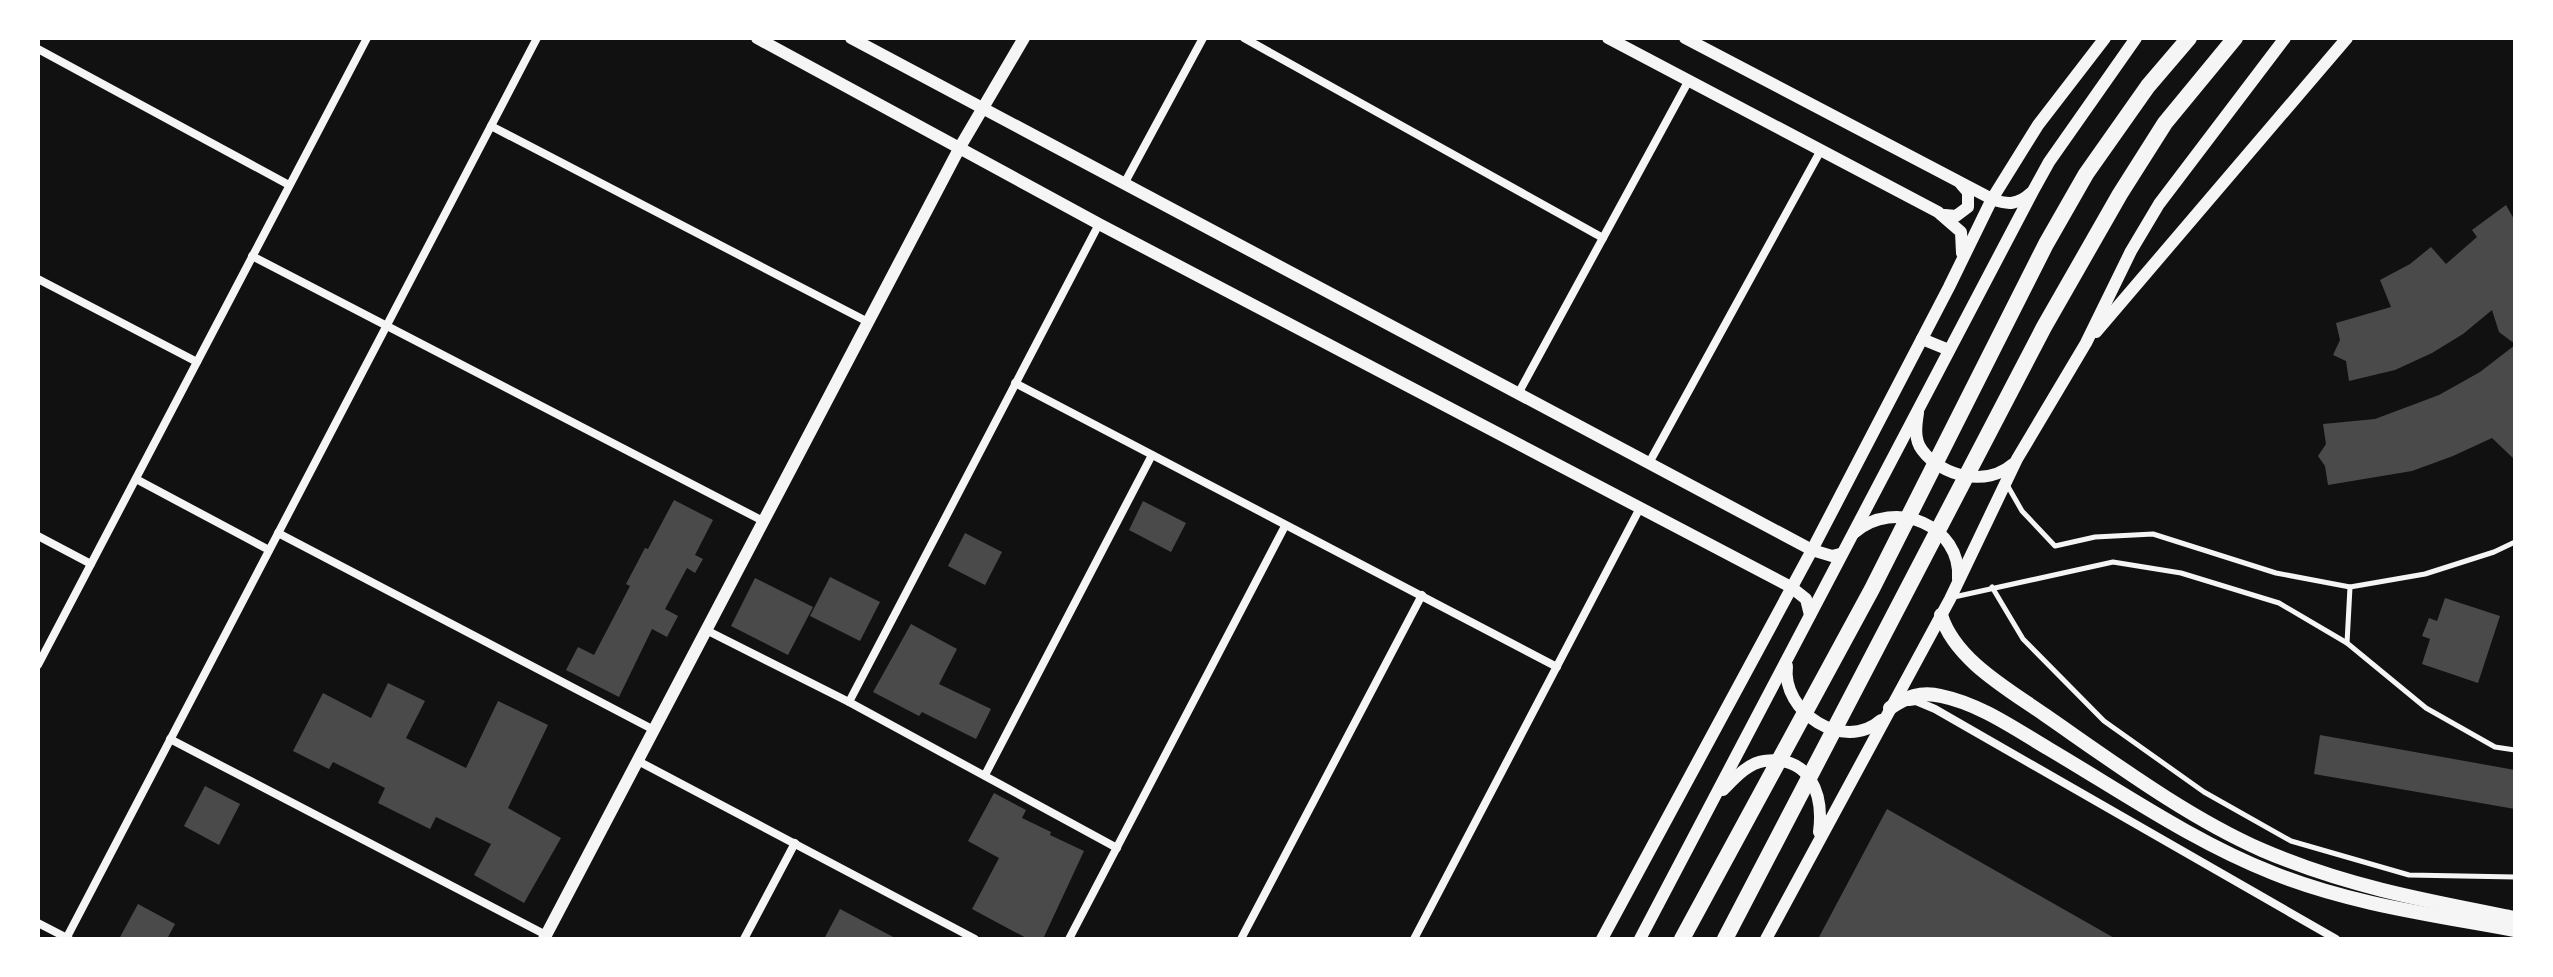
<svg xmlns="http://www.w3.org/2000/svg" width="2553" height="977" font-family="Jost,sans-serif">
<style>
.building{fill:#4a4a4a}
.lines{fill:none;stroke-linecap:round;stroke-linejoin:round}
.service{stroke:#f5f5f5;stroke-width:5}
.minor{stroke:#f5f5f5;stroke-width:8}
.tertiary{stroke:#f5f5f5;stroke-width:12}
.secondary{stroke:#f5f5f5;stroke-width:14}
.primary{stroke:#f5f5f5;stroke-width:16}
</style>
<rect width="100%" height="100%" fill="#111"/>
<g class="building">
<polygon points="2506,205 2515,221 2515,344 2499,332 2492,310 2463,334 2432,353 2395,370 2349,381 2346,361 2333,355 2340,340 2336,323 2391,307 2380,280 2410,264 2431,247 2446,264 2477,237 2472,230"/>
<polygon points="2515,345 2515,460 2492,438 2453,456 2412,471 2328,485 2325,466 2318,456 2326,444 2323,424 2375,419 2439,395 2480,372"/>
<polygon points="674,500 713,520 695,555 703,559 695,573 687,568 665,609 678,616 667,637 652,629 619,697 566,670 578,647 594,655 630,586 626,584 645,548 648,549"/>
<polygon points="1143,501 1186,523 1171,552 1129,530"/>
<polygon points="965,533 1002,552 985,585 948,566"/>
<polygon points="830,577 880,602 860,641 810,616"/>
<polygon points="755,578 813,607 788,655 731,626"/>
<polygon points="2445,598 2500,616 2478,683 2422,664 2430,639 2422,636 2429,618 2437,621"/>
<polygon points="911,624 957,649 939,684 991,709 976,739 922,712 919,716 873,692"/>
<polygon points="388,683 425,701 406,738 466,768 498,701 548,725 508,808 561,838 524,903 474,875 491,844 436,817 430,829 378,803 385,788 333,762 329,769 293,751 323,693 371,718"/>
<polygon points="2320,735 2515,770 2515,809 2314,774"/>
<polygon points="205,786 240,804 219,845 184,826"/>
<polygon points="994,793 1026,810 1022,818 1051,832 1050,835 1084,851 1043,939 1028,939 972,909 999,858 968,841"/>
<polygon points="1887,809 2116,939 1818,939"/>
<polygon points="138,904 175,924 167,939 119,939"/>
<polygon points="840,909 897,939 824,939"/>
</g>
<g class="lines">
<g class="service">
<polyline points="2006,483 2022,511 2055,546 2095,537 2153,534 2276,573 2350,587 2425,574 2494,552 2515,542"/>
<polyline points="1992,587 2023,639 2104,721 2204,792 2291,841 2409,875 2515,877"/>
<polyline points="1954,597 2113,562 2181,573 2279,603 2347,643 2426,708 2495,747 2515,750"/>
<polyline points="2347,643 2350,587"/>
</g>
<g class="minor">
<polyline points="1244,38 1603,238"/>
<polyline points="38,49 289,185"/>
<polyline points="491,126 868,322"/>
<polyline points="1124,184 1203,38"/>
<polyline points="252,256 763,521"/>
<polyline points="38,279 197,362"/>
<polyline points="1015,383 1557,667"/>
<polyline points="1518,394 1689,80"/>
<polyline points="1649,463 1821,150"/>
<polyline points="136,479 269,550"/>
<polyline points="278,533 654,730"/>
<polyline points="38,536 91,564"/>
<polyline points="706,630 849,702 1117,848"/>
<polyline points="38,665 367,38"/>
<polyline points="849,702 1099,224"/>
<polyline points="1909,702 1916,701 1935,709 2336,939"/>
<polyline points="170,739 546,935"/>
<polyline points="638,761 975,939"/>
<polyline points="985,775 1152,455"/>
<polyline points="38,923 69,939"/>
<polyline points="66,939 537,38"/>
<polyline points="744,939 795,843"/>
<polyline points="1069,939 1285,526"/>
<polyline points="1241,939 1422,595"/>
<polyline points="1414,939 1640,508"/>
</g>
<g class="tertiary">
<polyline points="757,38 1099,224 1791,587 1806,599 1810,615"/>
<polyline points="851,38 1812,550 1832,556 1840,554"/>
<polyline points="1608,38 1938,212 1961,232 1962,253"/>
<path d="M1685,38L1992,199C2008,205 2018,205 2031,193"/>
<polyline points="1945,215 1956,216 1968,207 1968,192 1961,184"/>
<polyline points="2096,332 2347,38"/>
<polyline points="1922,339 1949,350"/>
<path d="M1918,413C1916,425 1914,440 1922,450C1942,477 1987,487 2013,464"/>
<path d="M1854,533C1895,497 1962,526 1958,579"/>
<path d="M1787,666C1781,712 1844,753 1881,720"/>
<path d="M1723,790C1734,779 1748,763 1764,761C1810,755 1824,794 1819,832"/>
<polyline points="544,939 960,147 1024,38"/>
<polyline points="1602,939 1812,550 1949,287 1992,199 2038,125 2105,38"/>
<polyline points="1640,939 2033,191 2049,162 2136,38"/>
<polyline points="1766,939 1950,599 2017,459 2086,343 2131,251 2159,204 2285,38"/>
</g>
<g class="secondary">
<path d="M1941,615C1955,660 2008,689 2045,715C2113,762 2187,817 2262,850C2345,886 2427,901 2515,918"/>
<path d="M1890,708C1906,697 1921,691 1941,696C1980,704 2015,729 2049,749C2122,792 2194,842 2273,873C2350,904 2434,915 2515,930"/>
</g>
<g class="primary">
<polyline points="1682,939 1872,589 2046,244 2086,174 2148,86 2189,38"/>
<polyline points="1725,939 2044,327 2120,194 2165,123 2235,38"/>
</g>
</g>
<rect width="2553" height="977" fill="none" stroke="#ffffff" stroke-width="80"/>
</svg>
